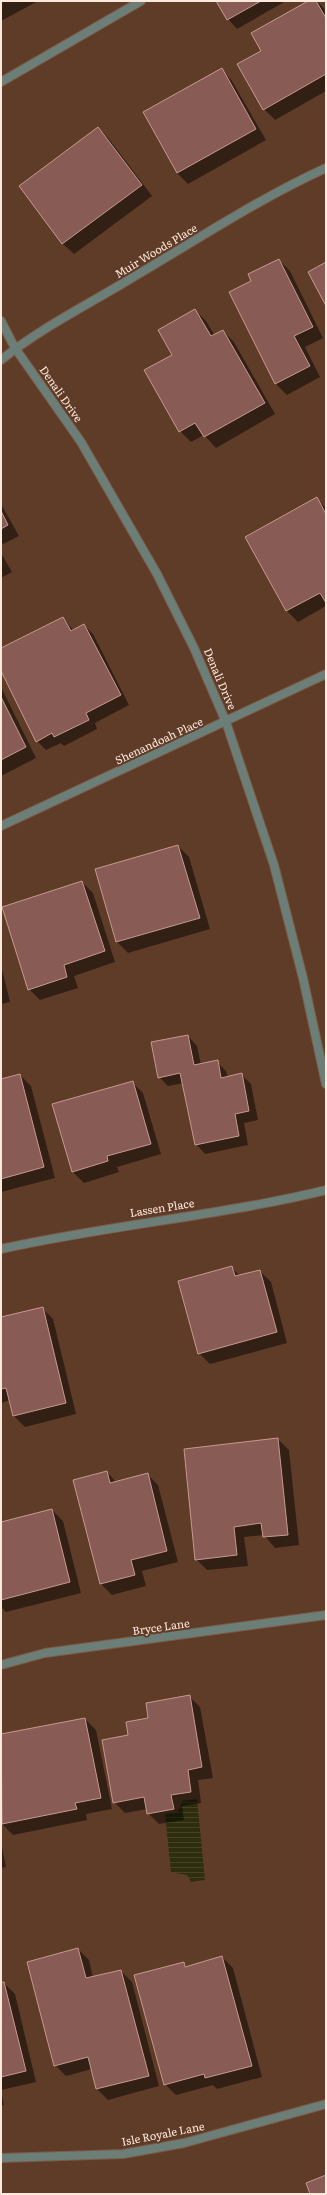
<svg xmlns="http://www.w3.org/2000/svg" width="327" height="2195" font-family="Literata,serif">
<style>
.water{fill:url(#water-rules)}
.shadow{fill:#0007}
.building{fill:#885c55;stroke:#c79890}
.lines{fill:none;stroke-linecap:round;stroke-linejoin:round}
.service-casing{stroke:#7c5b48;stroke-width:10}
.minor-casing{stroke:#7c5b48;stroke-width:10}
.tertiary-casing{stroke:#7c5b48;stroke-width:10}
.service{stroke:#6b7f78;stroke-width:8}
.minor{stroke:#6b7f78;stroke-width:8}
.tertiary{stroke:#6b7f78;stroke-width:8}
.labels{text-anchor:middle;stroke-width:4;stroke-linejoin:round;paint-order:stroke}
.street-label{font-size:11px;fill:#ffe8dc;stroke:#5f3c28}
</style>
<defs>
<pattern id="water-rules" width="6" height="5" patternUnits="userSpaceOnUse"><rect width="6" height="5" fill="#2e2e0e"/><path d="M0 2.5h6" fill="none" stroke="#434225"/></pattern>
</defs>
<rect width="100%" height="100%" fill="#5f3c28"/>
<polygon class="water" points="197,1799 205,1880 191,1882 187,1875 171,1872 165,1814 176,1813 180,1808 182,1801"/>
<g class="shadow">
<polygon points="1,1 38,1 1,21"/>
<polygon points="217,1 286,1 237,29 228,19"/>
<polygon points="310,1 317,1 326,11 326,91 275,120 264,109 262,51"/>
<polygon points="222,70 232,81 266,140 188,184 177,173"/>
<polygon points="98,128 109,139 152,196 74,254 63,244 20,186"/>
<polygon points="279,260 290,271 323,338 305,347 320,377 287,395 276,384 230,293 253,281"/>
<polygon points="195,310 206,321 215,336 223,331 234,342 275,414 216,448 204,435 191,442 180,431 173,355"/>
<polygon points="317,499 326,508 326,606 298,622 287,611 246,537"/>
<polygon points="1,504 19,536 1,545"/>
<polygon points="1,553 12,572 1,578"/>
<polygon points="63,618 74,631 84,625 93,634 129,705 95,723 97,729 64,746 61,743 46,750 37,741 1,669 1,649"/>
<polygon points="1,687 36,758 1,776"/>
<polygon points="178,846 189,857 210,929 128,953 117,942 96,870"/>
<polygon points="82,882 93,893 115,962 74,976 78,988 40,1000 29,989"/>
<polygon points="1,965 10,1002 1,1004"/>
<polygon points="188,1036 197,1046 201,1065 217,1062 226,1071 228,1077 242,1075 251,1084 258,1120 244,1123 248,1145 205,1154 196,1144 184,1083 168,1086 159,1077"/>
<polygon points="20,1075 31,1086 55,1178 1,1192 1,1080"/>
<polygon points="132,1082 143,1093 161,1154 117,1167 119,1172 84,1183 73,1172"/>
<polygon points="231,1267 240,1276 260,1271 271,1282 287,1343 210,1364 199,1353"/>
<polygon points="42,1308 53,1319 76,1414 25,1427 14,1416 10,1400 1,1403 1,1318"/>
<polygon points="278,1439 289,1450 299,1545 275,1548 264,1535 244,1537 248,1566 207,1570 196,1559"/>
<polygon points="107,1472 117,1483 147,1474 158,1485 178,1562 142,1571 146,1586 112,1595 101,1584 74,1481"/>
<polygon points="52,1510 63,1521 81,1593 6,1612 1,1607 1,1523"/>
<polygon points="189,1696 200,1707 213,1778 198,1780 201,1803 182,1806 184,1820 159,1824 148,1813 147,1809 125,1813 114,1802 129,1736 149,1718"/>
<polygon points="85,1719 96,1730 112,1809 86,1814 87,1820 13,1835 2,1824 1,1817 1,1735"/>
<polygon points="1,1842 6,1867 1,1868"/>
<polygon points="78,1949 89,1960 93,1978 121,1971 132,1982 159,2086 108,2100 97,2089 92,2069 66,2076 55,2065"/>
<polygon points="222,1957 233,1968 262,2077 217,2089 213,2085 176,2095 165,2084 183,1963 187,1967"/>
<polygon points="1,1983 4,1983 15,1994 36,2082 1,2090"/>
<polygon points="1,2091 4,2105 1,2106"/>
</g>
<g class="building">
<polygon points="216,1 261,1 227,20"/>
<polygon points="308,1 316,1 326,18 326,74 263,110 237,64 261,51 251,33"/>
<polygon points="222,68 256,129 177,173 143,112"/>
<polygon points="98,127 142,185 62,244 19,186"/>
<polygon points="279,259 313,327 294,336 310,366 275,384 229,292 251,281 248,274"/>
<polygon points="326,262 326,306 308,272"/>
<polygon points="195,309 211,336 223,330 265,403 204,437 195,423 179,432 144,370 172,355 158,330"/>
<polygon points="317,497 326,514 326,603 320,593 286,611 245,537"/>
<polygon points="1,511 8,525 1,529"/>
<polygon points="63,617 71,631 84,624 121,695 86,713 89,720 54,737 52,733 36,742 1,671 1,648"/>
<polygon points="1,697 26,747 1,760"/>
<polygon points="178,845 200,918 116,942 95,869"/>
<polygon points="82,881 105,951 64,965 67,977 28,990 2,907"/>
<polygon points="188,1035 194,1065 218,1060 221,1078 242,1073 249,1111 235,1114 239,1136 195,1145 180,1073 158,1078 151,1042"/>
<polygon points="20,1074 44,1167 1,1179 1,1079"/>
<polygon points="133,1081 151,1144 107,1156 108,1161 72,1172 52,1104"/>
<polygon points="232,1266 235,1276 260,1270 277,1332 198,1354 178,1281"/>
<polygon points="43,1307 66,1403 13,1416 6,1388 1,1389 1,1317"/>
<polygon points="278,1438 288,1535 263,1537 261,1523 234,1527 237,1555 195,1560 184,1449"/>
<polygon points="107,1471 110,1483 148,1473 167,1551 131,1560 135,1575 100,1584 73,1480"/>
<polygon points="52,1509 70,1582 1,1600 1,1522"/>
<polygon points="190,1695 202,1767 188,1770 191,1792 171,1795 174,1809 147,1814 144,1797 113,1803 102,1740 128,1735 126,1722 148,1718 146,1703"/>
<polygon points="85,1718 101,1798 75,1803 77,1809 2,1824 1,1734"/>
<polygon points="78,1948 86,1978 121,1970 149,2076 96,2089 88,2057 54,2066 27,1962"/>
<polygon points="222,1956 252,2066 205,2078 204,2074 164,2085 134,1975 184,1962 185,1967"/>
<polygon points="1,1982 4,1982 26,2071 1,2077"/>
<polygon points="326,2175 326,2194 310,2194 306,2183"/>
</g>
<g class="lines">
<defs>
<polyline id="service" points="1,82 141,1"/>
<g id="minor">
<path d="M1,360C42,327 91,303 135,276C198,239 260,198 326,168"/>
<polyline points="1,826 326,674"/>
<path d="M1,1249C109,1225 219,1216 326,1190"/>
<polyline points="1,1665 45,1653 326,1615"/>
<polyline points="1,2158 123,2154 184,2143 326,2104"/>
</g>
<polyline id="tertiary" points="1,321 15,348 81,442 157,574 194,648 226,722 274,865 303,978 326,1084"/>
</defs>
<use href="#service" class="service-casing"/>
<use href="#minor" class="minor-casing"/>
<use href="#tertiary" class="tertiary-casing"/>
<use href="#service" class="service"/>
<use href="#minor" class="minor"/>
<use href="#tertiary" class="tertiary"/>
</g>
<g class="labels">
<g class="street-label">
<text transform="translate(156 251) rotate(-31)" y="4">Muir Woods Place</text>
<text transform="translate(61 394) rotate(55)" y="4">Denali Drive</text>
<text transform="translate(220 679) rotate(67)" y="4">Denali Drive</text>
<text transform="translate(159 741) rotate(-25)" y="4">Shenandoah Place</text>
<text transform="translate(162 1208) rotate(-9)" y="4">Lassen Place</text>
<text transform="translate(161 1627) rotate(-8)" y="4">Bryce Lane</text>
<text transform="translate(163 2134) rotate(-11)" y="4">Isle Royale Lane</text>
</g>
</g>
<rect width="327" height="2195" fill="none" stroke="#ffe8dc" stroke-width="4"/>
</svg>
